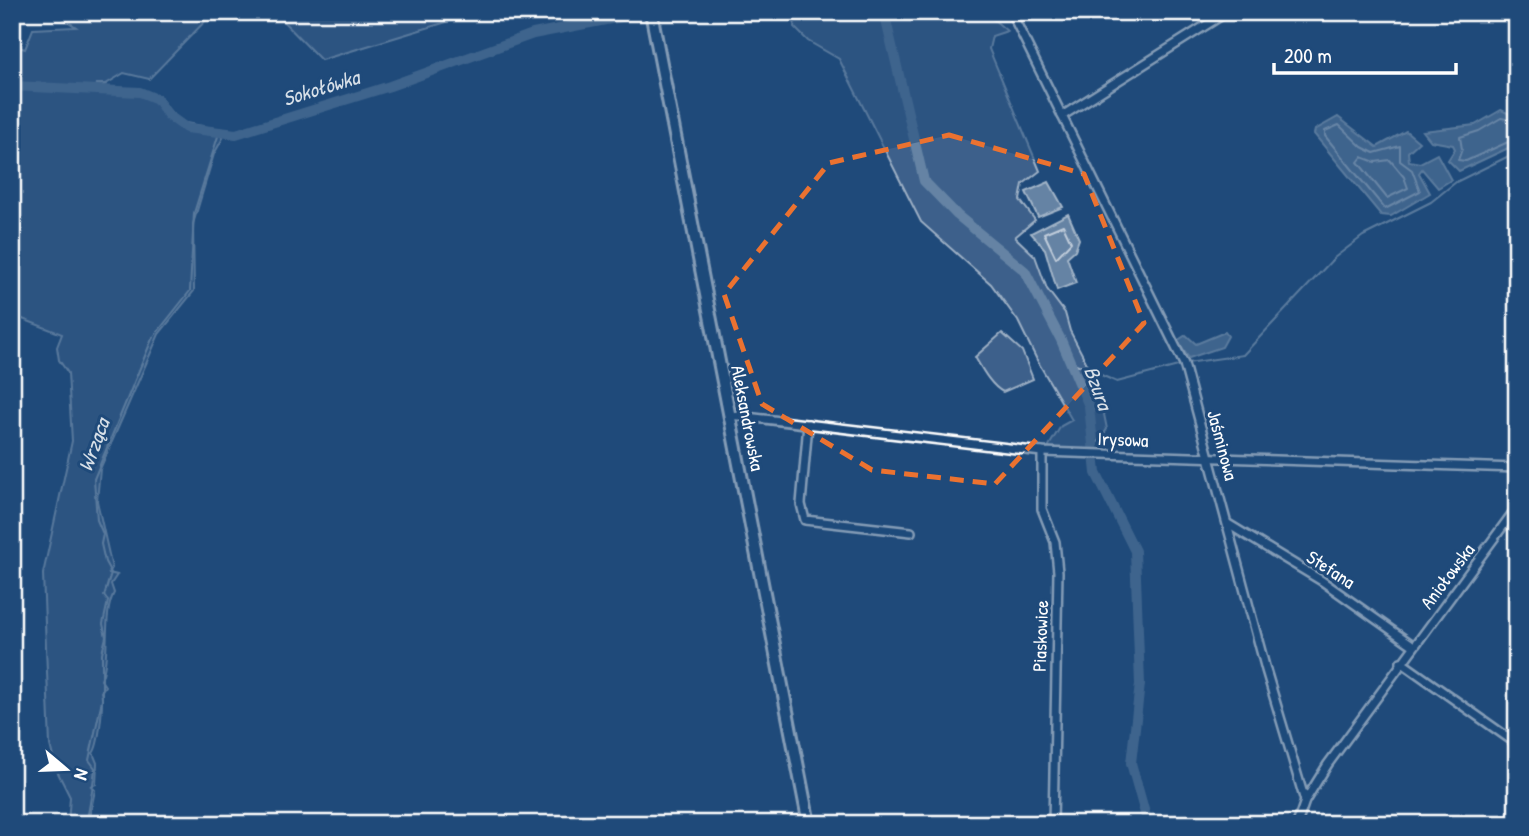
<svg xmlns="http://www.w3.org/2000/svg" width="1529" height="836" font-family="'Patrick Hand',sans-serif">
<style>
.green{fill:#3c618b;stroke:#9eb0c5;stroke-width:2}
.water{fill:#6583a4;stroke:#a3b5c8;stroke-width:2}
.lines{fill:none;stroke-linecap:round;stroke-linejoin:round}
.shore{stroke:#c1cddb;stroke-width:2}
.stream{stroke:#a3b5c8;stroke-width:2}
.river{stroke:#6583a4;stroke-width:10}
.minor-casing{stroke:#fff;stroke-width:12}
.secondary-casing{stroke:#fff;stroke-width:16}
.minor{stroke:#1f4a7a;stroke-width:7}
.secondary{stroke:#1f4a7a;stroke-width:10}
.marked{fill:none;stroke:#eb7230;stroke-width:5;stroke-dasharray:14 9;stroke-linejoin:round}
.labels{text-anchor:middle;stroke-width:6;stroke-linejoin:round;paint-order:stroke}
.street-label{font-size:19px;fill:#fff;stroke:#1f4a7a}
.water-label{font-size:21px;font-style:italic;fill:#d8e0e8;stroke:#1f4a7a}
</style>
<rect width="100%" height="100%" fill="#1f4a7a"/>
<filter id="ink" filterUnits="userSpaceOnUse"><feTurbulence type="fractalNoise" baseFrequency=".0143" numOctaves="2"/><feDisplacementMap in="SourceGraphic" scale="14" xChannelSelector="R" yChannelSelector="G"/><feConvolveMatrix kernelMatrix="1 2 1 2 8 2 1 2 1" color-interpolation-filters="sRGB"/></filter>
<g filter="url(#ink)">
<g class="green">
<path d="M54,12H214L149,79L124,73L106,84H96L161,101L180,122L219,129L223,138L214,154L193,224L194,291L159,334L100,469L97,501L112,568L109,573L117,575L111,584L114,593C102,614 111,656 101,680L105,686L101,692C104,701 99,747 93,753L97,763L96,784L91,786L95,790L88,824H68L70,797L56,769L50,745L43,574L72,441L68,373L59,360L57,347L62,334L12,315V45L25,49L33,29L76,27Z"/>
<polygon points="274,12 473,12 473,14 321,60"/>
<path d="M796,12H985L1007,31L992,36L989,49L1040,171L1023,184L1020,200L1035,220L1015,237L1035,256L1047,289L1065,313L1070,331L1098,385L1107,429C1091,459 1077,451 1047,449L1061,426L1072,420L1038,362L1018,321L991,284L921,222L839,59L808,41L794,27Z"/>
<path d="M1002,333L1022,351L1033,379L1003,392C991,386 982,369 975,357Z"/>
</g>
<g class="water">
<polygon points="1501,110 1512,115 1517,111 1517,144 1459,171 1448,160 1455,149 1453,145 1431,141 1423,131 1475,125"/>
<polygon points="1338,117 1377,147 1406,131 1419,142 1408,152 1409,161 1420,163 1437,154 1451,180 1438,188 1422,169 1419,173 1430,193 1391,216 1381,215 1314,134 1315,130"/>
<polygon points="1049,182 1063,207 1038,217 1026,192"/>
<polygon points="1068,214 1079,239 1075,250 1067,257 1076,283 1057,290 1045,249 1031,233"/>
<polygon points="1225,332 1228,336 1222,347 1189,358 1177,341 1186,335 1196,344"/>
</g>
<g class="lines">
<g class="shore">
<polyline points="1517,121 1501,118 1479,131 1460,137 1462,149 1458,160 1466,161 1517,138"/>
<polygon points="1339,125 1362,147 1374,153 1400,146 1400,161 1412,170 1420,191 1385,209 1325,136 1325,131"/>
<polygon points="1362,157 1375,162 1390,160 1404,177 1408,188 1387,198 1358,162"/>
<polygon points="1063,225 1071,242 1056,258 1044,233"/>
</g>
<g class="stream">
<polyline points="1067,360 1117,382 1182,365"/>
<polyline points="1187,363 1243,355 1334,258 1363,236 1431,202 1456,182 1517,152"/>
<path d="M86,824C90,805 93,787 95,768L89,760L102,700V653L106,637L103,624L108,601L104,596L111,573L105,562L101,544L103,534L97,520L94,479L152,339L190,291L194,213L219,133"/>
</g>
<g class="river">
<polyline points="884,12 924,181 957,215 1025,271 1061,340 1089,406 1096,473 1135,551 1140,684 1131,763 1148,824"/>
<polyline points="12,86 140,92 157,99 168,115 186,128 236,134 390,86 533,34 647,12"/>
</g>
<defs>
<g id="minor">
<polyline points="1011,12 1184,364 1266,670 1305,801"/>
<polyline points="1062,116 1227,12"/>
<polyline points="730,415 1042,452 1517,468"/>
<polyline points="808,424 801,504 805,520 911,532"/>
<polyline points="1042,452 1042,509 1055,542 1058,572 1053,824"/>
<polyline points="1228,524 1322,581 1414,646"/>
<polyline points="1401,662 1517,744"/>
<polyline points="1297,824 1305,801 1328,764 1517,507"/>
</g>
<polyline id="secondary" points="651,12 809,824"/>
</defs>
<use href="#minor" class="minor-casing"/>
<use href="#secondary" class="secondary-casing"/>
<use href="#minor" class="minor"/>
<use href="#secondary" class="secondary"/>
</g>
</g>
<path d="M0 0H1529V836H0ZM949,135L1084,174L1144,323L995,484L872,470L762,404L724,294L829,163Z" fill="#1f4a7a" fill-opacity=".55" fill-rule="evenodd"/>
<path class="marked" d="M949,135L1084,174L1144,323L995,484L872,470L762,404L724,294L829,163Z"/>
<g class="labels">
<g class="street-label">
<text transform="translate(748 418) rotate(79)" y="7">Aleksandrowska</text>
<text transform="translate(1123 439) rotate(2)" y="7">Irysowa</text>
<text transform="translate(1223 445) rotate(75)" y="7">Jaśminowa</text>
<text transform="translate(1331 569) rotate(33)" y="7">Stefana</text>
<text transform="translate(1447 576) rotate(-53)" y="7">Aniołowska</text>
<text transform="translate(1040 636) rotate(-88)" y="7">Piaskowice</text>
</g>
<g class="water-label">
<text transform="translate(321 88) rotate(-17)" y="7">Sokołówka</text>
<text transform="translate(1098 388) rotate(70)" y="7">Bzura</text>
<text transform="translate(94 445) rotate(-70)" y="7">Wrząca</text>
</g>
</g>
<rect width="1529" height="836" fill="none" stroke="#1f4a7a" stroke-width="42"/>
<rect x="21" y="21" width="1487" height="794" fill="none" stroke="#fff" stroke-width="2.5" filter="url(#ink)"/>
<g transform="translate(66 769) rotate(109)" stroke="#1f4a7a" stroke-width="5" paint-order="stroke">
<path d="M0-5L12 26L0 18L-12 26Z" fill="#ffffff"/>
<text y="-10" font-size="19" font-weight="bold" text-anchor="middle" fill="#ffffff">N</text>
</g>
<path d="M1274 63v10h182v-10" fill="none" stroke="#ffffff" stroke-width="3.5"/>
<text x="1284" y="63" font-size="21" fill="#ffffff" stroke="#1f4a7a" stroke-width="5" paint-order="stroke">200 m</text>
</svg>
